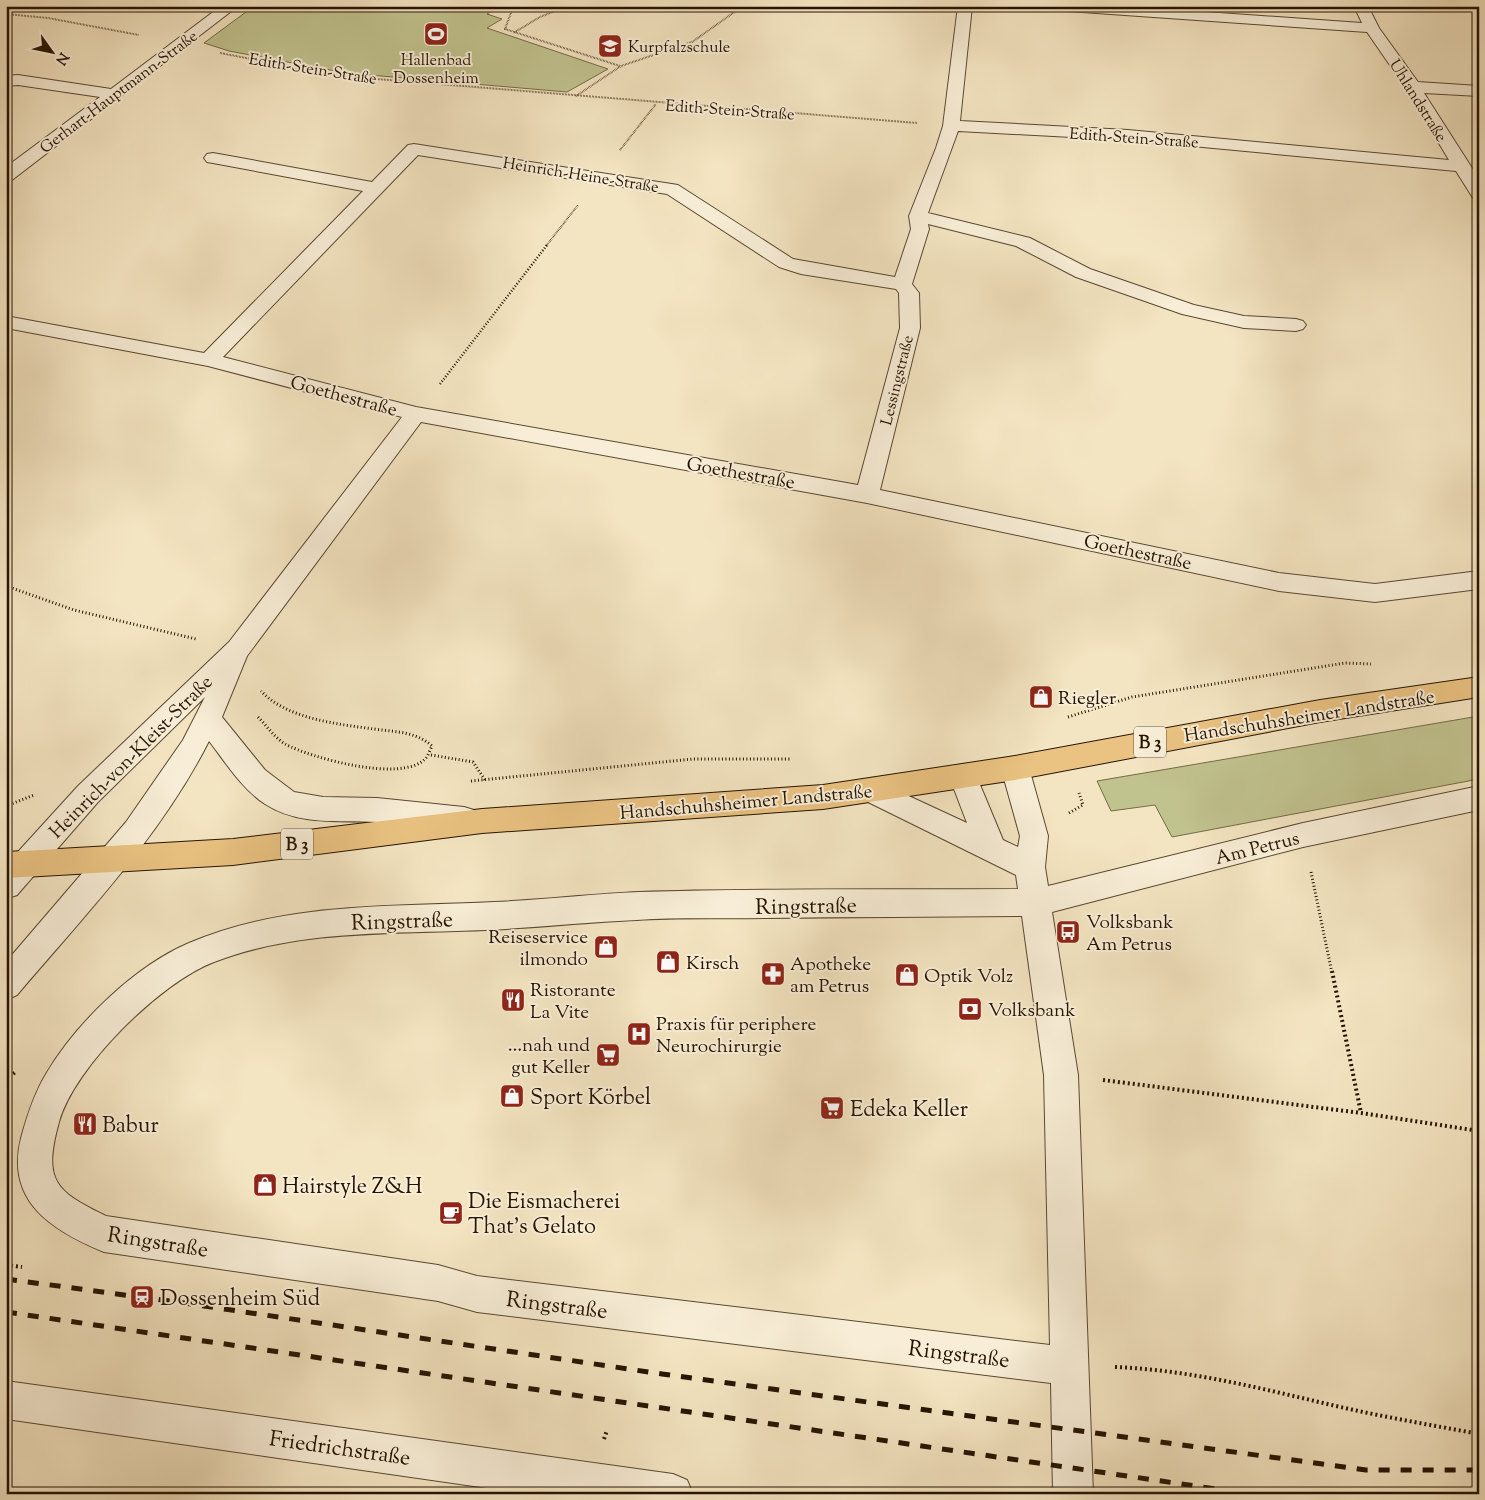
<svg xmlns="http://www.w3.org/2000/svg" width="1485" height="1500" font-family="'Sorts Mill Goudy',serif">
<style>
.green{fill:#c1c38f;stroke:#736b48}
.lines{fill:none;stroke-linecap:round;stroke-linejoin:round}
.minor-casing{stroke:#594831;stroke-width:2}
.primary-casing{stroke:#251301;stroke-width:2}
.path-far3{stroke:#251301;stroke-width:2;stroke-dasharray:0.5 1;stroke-linecap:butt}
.path-far2{stroke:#251301;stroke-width:2.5;stroke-dasharray:1 2;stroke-linecap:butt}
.path-far1{stroke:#251301;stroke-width:3;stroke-dasharray:1 2.5;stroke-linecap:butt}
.path{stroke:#251301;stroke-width:4;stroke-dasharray:2 3;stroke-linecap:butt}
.minor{fill:#f8eed7;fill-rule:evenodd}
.primary{fill:#eac281;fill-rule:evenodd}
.rail{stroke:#251301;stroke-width:5;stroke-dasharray:11 11;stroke-linecap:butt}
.labels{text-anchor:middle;stroke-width:4;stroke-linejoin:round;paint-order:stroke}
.far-poi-label{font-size:16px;fill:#251301;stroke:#f8eed7;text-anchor:start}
.far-street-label{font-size:16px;fill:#251301;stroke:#f8eed7}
.shield{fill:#f8eed7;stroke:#645541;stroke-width:1}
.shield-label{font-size:18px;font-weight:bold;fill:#251301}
.street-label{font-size:19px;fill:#251301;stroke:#f8eed7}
.poi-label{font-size:19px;fill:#251301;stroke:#f8eed7;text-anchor:start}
.near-street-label{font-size:22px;fill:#251301;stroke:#f8eed7}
.near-poi-label{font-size:22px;fill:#251301;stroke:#f8eed7;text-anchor:start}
</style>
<rect width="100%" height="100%" fill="#f4e5c2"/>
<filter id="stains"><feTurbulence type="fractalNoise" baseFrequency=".004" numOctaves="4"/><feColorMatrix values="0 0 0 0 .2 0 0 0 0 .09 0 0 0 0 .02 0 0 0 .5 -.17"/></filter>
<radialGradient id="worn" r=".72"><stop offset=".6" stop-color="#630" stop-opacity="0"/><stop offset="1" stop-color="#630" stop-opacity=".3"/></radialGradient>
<g class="green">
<polygon points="254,6 501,6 487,14 502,19 487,28 608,69 567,92 346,73 229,51 204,43"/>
<polygon points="1479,716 1479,779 1172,837 1155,805 1111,811 1097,781"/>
</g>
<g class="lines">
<defs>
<g id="minor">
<polygon points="221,6 238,6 12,180 6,181 6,167 100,97 18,85 6,86 6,76 18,75 111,89"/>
<path d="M958,6H972L960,121L1128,130L1449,160L1405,87L1367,32L1053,10L1046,6H1121L1362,23L1354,6H1368L1379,28L1418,82L1479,86V96L1424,93L1479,179V199L1473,198L1456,171L1128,140L958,131L928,213L1030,238L1090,269L1194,305L1244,316L1296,319L1303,321L1306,325L1303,329L1296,331L1244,328L1182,314L1076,277L1016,246L928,224L929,229L912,284L919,293L920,328L880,490L1279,573L1375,584L1479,571V589L1375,602L1279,591L867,503L421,422L247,656L222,717L265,770L294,792L323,797L377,798L464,807L474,810L478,819L474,828L464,831C435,828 406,824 377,822C338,820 299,826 265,804C242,789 226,763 209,741C161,836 85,915 17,995L6,1000V962L126,822L183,740L205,697L98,802L17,895L6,899V865L78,786L229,642L402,417L208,366L6,328V316L204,353L363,191L213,163L207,162L204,158L207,154L213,153L372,182L408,145L414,144L678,185L793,259L895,277L911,229L909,216L936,148L943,126ZM418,155L667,194L779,267L801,274L896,289L899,293L900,328L858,485L416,407L223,357Z"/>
<path d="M1015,756L1025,760L1029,768L1048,836L1045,867L1048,886L1303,823L1479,786V810L1303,847L1052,912L1078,1075L1093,1494H1053L1051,1383L477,1312L438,1301L104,1252C53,1231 5,1202 21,1138C27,1116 34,1094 46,1074C76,1023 135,966 189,943C284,902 392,907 494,902C542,900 591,894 639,892C765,888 892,890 1018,889L1016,875L862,799L858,791L862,783L872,779L967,823L949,776L953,768L963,764L973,768L1003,840L1018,847L1020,836L1001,768L1005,760ZM1022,916L1044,1075L1050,1345L477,1276L438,1265L106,1216C54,1191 43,1180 59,1122C74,1067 161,982 214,962C299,929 396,934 485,930C536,928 586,922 637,920C679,917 722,919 765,918C851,917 936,917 1022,916Z"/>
<polygon points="6,1381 673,1474 687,1480 693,1494 529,1494 6,1419"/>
</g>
<polygon id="primary" points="1479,677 1479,697 1320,722 1015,780 823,809 482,833 233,865 6,878 6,852 233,839 482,809 823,785 1015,756 1320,700"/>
</defs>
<use href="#minor" class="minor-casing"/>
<use href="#primary" class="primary-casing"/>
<g class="path-far3">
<polyline points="518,6 512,10 505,29 620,66"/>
<polyline points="6,14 48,18 139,35"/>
<polyline points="515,32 540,17 567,6"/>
<polyline points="220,53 340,76 917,123"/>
<polyline points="576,96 621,66 692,42 743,6"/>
<polyline points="620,150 656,104"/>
<polyline points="546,246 578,205"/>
</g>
<polyline class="path-far2" points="440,384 547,245"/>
<g class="path-far1">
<polyline points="6,586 74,610 196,639"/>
<path d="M258,717C267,726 274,737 285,744C311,758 401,783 425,759C428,756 430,750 432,746C415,731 395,732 374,729C337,724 287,719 261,691"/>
<polyline points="1068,717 1132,697 1345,663 1371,664"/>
<polyline points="431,755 473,762 485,780"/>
<polyline points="471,781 693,759 791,759"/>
<polyline points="6,806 34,795"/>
<polyline points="1069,813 1083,805 1079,793"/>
<polyline points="1311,872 1332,973"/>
</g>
<g class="path">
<polyline points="1332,971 1361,1113"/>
<polyline points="1103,1080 1361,1113 1479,1131"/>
<polyline points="6,1081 16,1071"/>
<polyline points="6,1265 22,1267"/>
<path d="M1115,1367C1191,1370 1263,1389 1336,1406C1384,1417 1431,1425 1479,1434"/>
<polyline points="604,1439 607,1430"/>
</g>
<use href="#minor" class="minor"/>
<use href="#primary" class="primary"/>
<g class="rail">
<polyline points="6,1279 184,1303 662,1374 1366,1470 1479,1470"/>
<polyline points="6,1312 1250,1494"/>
</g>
</g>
<defs>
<symbol id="stadium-square" viewBox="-11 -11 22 22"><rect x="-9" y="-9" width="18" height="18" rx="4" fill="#8f2418" stroke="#f8eed7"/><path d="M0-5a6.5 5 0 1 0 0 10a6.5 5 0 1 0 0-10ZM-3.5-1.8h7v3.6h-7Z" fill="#fff"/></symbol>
<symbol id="school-square" viewBox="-11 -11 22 22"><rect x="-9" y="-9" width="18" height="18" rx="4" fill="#8f2418" stroke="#f8eed7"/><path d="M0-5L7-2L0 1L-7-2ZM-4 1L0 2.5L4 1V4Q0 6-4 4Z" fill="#fff"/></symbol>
<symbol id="shop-square" viewBox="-11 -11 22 22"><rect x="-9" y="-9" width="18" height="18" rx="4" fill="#8f2418" stroke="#f8eed7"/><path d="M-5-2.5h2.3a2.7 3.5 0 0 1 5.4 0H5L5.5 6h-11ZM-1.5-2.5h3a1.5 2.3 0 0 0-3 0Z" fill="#fff"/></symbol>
<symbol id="bus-square" viewBox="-11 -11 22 22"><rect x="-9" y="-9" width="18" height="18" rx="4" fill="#8f2418" stroke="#f8eed7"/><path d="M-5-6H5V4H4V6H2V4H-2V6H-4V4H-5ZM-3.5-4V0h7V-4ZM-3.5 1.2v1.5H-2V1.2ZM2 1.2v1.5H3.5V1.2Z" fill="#fff"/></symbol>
<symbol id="pharmacy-square" viewBox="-11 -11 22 22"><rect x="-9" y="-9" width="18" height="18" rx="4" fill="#8f2418" stroke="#f8eed7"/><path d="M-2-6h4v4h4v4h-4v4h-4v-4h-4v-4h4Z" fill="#fff"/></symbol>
<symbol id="restaurant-square" viewBox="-11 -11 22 22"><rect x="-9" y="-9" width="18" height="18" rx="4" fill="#8f2418" stroke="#f8eed7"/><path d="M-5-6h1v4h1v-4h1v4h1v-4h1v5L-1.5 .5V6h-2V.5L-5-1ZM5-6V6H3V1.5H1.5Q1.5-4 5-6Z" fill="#fff"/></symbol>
<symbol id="bank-square" viewBox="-11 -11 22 22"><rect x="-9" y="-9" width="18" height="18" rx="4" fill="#8f2418" stroke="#f8eed7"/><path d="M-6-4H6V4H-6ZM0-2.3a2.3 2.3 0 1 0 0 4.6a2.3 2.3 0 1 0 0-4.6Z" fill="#fff"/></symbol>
<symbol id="hospital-square" viewBox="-11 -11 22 22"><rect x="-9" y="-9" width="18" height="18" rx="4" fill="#8f2418" stroke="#f8eed7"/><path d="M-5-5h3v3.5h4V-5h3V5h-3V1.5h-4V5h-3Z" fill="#fff"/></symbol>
<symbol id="supermarket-square" viewBox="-11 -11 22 22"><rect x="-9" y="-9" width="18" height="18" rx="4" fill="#8f2418" stroke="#f8eed7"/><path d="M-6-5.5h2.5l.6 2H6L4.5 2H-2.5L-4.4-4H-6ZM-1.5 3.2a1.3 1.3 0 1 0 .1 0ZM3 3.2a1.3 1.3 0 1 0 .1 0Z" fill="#fff"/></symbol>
<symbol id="cafe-square" viewBox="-11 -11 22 22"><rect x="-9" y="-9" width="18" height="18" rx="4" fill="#8f2418" stroke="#f8eed7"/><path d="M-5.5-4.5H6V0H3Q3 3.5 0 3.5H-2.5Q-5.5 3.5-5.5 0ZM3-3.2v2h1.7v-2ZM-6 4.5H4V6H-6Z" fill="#fff"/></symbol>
<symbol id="station-square" viewBox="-11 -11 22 22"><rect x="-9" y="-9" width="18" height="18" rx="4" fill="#8f2418" stroke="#f8eed7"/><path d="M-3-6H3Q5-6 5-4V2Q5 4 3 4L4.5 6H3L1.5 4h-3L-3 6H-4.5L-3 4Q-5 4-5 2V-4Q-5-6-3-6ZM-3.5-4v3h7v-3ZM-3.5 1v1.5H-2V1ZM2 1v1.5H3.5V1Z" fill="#fff"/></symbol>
</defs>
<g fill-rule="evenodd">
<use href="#stadium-square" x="422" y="20" width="28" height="28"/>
<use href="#school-square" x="596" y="32" width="28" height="28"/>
<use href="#shop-square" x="1027" y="683" width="28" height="28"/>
<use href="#bus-square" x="1054" y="918" width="28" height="28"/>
<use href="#shop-square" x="592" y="933" width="28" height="28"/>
<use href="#shop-square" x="654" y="948" width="28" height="28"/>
<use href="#pharmacy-square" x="759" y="960" width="28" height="28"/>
<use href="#shop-square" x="893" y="961" width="28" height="28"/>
<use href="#restaurant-square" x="499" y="986" width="28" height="28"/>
<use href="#bank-square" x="956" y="995" width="28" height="28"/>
<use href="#hospital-square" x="625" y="1020" width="28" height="28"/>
<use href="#supermarket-square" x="594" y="1041" width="28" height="28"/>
<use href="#shop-square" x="498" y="1082" width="28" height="28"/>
<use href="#supermarket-square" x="818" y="1094" width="28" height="28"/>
<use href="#restaurant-square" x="71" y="1110" width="28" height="28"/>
<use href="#shop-square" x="251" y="1171" width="28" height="28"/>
<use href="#cafe-square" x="437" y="1199" width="28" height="28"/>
<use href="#station-square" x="128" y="1283" width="28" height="28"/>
</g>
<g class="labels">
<g class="far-poi-label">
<text x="628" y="52">Kurpfalzschule</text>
<text x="436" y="65" text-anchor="middle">Hallenbad<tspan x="436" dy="18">Dossenheim</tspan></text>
</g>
<g class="far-street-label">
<text transform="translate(313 68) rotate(9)" y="6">Edith-Stein-Straße</text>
<text transform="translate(118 91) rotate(-37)" y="6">Gerhart-Hauptmann-Straße</text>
<text transform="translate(1419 100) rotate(58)" y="6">Uhlandstraße</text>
<text transform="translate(730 109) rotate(4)" y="6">Edith-Stein-Straße</text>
<text transform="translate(1134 137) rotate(4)" y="6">Edith-Stein-Straße</text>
<text transform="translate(581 174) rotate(9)" y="6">Heinrich-Heine-Straße</text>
<text transform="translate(896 380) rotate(-76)" y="6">Lessingstraße</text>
</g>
<g class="shield">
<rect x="1134" y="726.5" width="32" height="31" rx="4"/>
<rect x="281" y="828.5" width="32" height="31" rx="4"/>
</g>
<g class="shield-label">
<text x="1150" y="748">B 3</text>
<text x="297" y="850">B 3</text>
</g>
<g class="street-label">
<text transform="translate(344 395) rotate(15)" y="7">Goethestraße</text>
<text transform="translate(741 472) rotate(10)" y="7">Goethestraße</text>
<text transform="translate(1138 551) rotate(12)" y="7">Goethestraße</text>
<text transform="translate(1309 715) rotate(-9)" y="7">Handschuhsheimer Landstraße</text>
<text transform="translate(130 756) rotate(-45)" y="7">Heinrich-von-Kleist-Straße</text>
<text transform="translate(746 801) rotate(-5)" y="7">Handschuhsheimer Landstraße</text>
<text transform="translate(1257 847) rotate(-14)" y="7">Am Petrus</text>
</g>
<g class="poi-label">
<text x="1058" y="704">Riegler</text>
<text x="1086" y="928">Volksbank<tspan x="1086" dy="22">Am Petrus</tspan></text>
<text x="588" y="943" text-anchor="end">Reiseservice<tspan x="588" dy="22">ilmondo</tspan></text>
<text x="686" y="969">Kirsch</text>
<text x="790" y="970">Apotheke<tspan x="790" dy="22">am Petrus</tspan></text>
<text x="924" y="982">Optik Volz</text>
<text x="530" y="996">Ristorante<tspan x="530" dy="22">La Vite</tspan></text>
<text x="988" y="1016">Volksbank</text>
<text x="656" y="1030">Praxis für periphere<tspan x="656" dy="22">Neurochirurgie</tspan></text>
<text x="590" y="1051" text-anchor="end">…nah und<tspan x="590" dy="22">gut Keller</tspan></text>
</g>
<g class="near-street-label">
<text transform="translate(806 905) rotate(-1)" y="8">Ringstraße</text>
<text transform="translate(402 920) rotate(-2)" y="8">Ringstraße</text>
<text transform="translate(158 1241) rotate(9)" y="8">Ringstraße</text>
<text transform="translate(557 1304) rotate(7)" y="8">Ringstraße</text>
<text transform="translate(959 1353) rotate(7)" y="8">Ringstraße</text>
<text transform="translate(340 1447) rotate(8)" y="8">Friedrichstraße</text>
</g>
<g class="near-poi-label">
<text x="530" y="1104">Sport Körbel</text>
<text x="850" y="1116">Edeka Keller</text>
<text x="102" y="1132">Babur</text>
<text x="282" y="1193">Hairstyle Z&amp;H</text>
<text x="468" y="1208">Die Eismacherei<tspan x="468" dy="25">That's Gelato</tspan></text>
<text x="160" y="1305">Dossenheim Süd</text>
</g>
</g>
<rect width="1485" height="1500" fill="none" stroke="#f4e5c2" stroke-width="25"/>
<rect x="8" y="8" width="1470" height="1485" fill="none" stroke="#251301" stroke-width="2.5"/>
<rect x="12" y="12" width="1460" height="1475" fill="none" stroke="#251301"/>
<g transform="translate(52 52) rotate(123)" stroke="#f8eed7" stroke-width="4" paint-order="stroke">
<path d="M0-4L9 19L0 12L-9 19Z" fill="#251301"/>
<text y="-8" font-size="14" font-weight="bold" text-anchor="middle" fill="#251301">N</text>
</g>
<rect width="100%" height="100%" filter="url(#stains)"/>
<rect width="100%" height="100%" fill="url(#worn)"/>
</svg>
